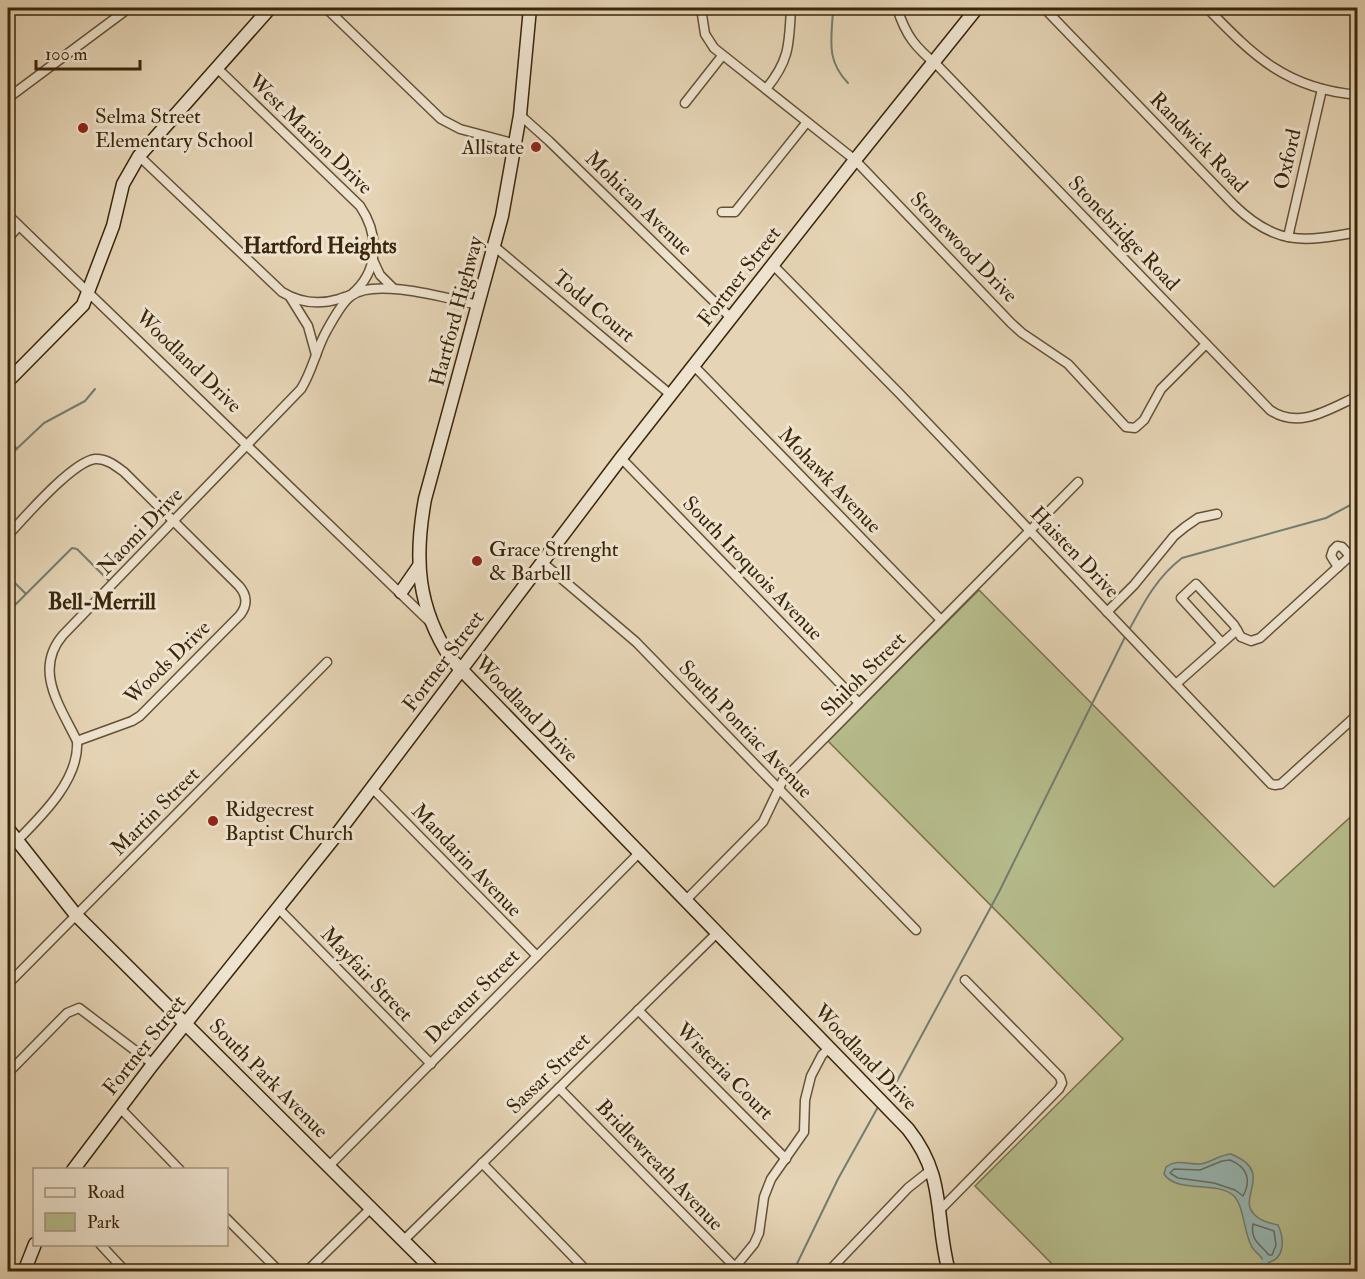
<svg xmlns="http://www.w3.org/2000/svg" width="1365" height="1279" font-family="'IM FELL Double Pica',serif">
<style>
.green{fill:#b6bc8c;stroke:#78714b;stroke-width:1.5}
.water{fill:#97b7b4;stroke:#727d70;stroke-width:1.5}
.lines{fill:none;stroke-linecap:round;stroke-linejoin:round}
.shore{stroke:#686e5f;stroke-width:1.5}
.stream{stroke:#727d70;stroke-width:2}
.canal{stroke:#97b7b4;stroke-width:8}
.street-casing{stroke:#655235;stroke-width:11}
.secondary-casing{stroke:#3a260a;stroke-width:15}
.street{stroke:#eee3cf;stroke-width:8}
.secondary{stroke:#eee3cf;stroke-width:12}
.poi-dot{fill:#8f2418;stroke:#eee3cf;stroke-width:2}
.labels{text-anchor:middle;stroke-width:6;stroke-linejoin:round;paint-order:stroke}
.poi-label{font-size:21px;fill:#3a260a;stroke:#eee3cf;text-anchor:start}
.street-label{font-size:21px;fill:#3a260a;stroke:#eee3cf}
.neighbourhood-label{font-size:22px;font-weight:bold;fill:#3a260a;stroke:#eee3cf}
</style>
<rect width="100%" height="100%" fill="#e5d4b5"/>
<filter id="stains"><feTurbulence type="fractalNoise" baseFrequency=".00333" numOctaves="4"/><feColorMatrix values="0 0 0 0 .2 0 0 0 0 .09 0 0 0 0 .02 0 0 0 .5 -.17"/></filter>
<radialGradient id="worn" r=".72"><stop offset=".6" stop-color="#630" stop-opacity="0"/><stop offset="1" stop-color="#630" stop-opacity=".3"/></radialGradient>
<polygon class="green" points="979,590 1274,887 1357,811 1357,1271 1059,1271 975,1186 1123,1039 828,741"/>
<path class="water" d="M1231,1154C1277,1173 1234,1198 1256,1216C1262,1222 1270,1223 1278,1225C1285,1240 1285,1262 1264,1263C1262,1254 1254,1253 1251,1245C1244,1232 1244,1207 1234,1196C1217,1180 1177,1194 1164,1174L1166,1167C1177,1159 1186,1164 1199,1164C1209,1164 1218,1155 1231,1154Z"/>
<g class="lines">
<g class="shore">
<path d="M1230,1160C1247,1167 1252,1180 1243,1196L1235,1190L1214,1183L1178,1178L1170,1173L1174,1169L1200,1170L1222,1161Z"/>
<path d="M1253,1224L1274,1231L1276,1245L1272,1255H1269C1260,1244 1250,1240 1253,1224Z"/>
</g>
<g class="stream">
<path d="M833,8C832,39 825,59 848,83"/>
<polyline points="8,438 17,449"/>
<polyline points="8,457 44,423 85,401 95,389"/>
<polyline points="8,576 26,594"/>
<polyline points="8,612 72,548 77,549 110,582"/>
<path d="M1129,630C1144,602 1157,577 1182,558L1326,518L1358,501"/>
<polyline points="890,1094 999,892 1126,635"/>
<polyline points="793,1272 838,1179 878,1107"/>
</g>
<polyline class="canal" points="1261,1272 1264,1263"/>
<defs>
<g id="street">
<polyline points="326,8 441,119 460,129 516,144"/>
<polyline points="701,8 705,34 714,48 855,160 1011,323 1022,333 1068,364 1126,427 1135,428 1144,420 1161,389 1206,344"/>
<path d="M897,8C906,36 915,47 938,66L1270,410C1299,430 1329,409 1358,396"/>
<path d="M1044,8L1234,205C1276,246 1303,242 1358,232"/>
<path d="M1207,8C1254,56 1286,89 1358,95"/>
<path d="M766,89C790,60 789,44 791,8"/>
<polyline points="8,98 129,8"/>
<polyline points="685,103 722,56"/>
<polyline points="520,115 549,141 731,318"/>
<path d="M139,156L282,292C300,303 319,305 339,299C344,297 349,296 352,294C380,270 379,234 360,206L218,69"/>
<polyline points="722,212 735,212 807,122"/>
<polyline points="8,215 430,622"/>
<polyline points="1288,237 1322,89"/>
<polyline points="8,238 19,226"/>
<polyline points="494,246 671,395"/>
<polyline points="373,260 380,275 393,288"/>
<polyline points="773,265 900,394 1271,784 1275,785 1281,784 1358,714"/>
<polyline points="290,297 308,326 316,355"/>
<polyline points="694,366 941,620"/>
<polyline points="621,458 859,703"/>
<path d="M8,535C25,517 72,462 95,459C106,458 116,466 124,472L239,586C247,595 248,605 240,615L140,716L132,721L77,741"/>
<polyline points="542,562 636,642 916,930"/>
<polyline points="1338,567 1331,556 1333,550 1337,546 1342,547 1358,565"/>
<polyline points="1107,612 1134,585 1174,536 1185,527 1198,518 1217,514"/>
<polyline points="1221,642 1181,598 1196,584 1234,625 1241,637 1251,641 1260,638 1350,556"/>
<polyline points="1176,684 1237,630"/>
<polyline points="372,788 537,956"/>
<path d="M8,850C34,823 80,783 77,741C60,706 33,670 63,635L301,389C313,370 316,349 327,330C332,321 343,301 351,296C375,277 449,299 478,305"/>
<polyline points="686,900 763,822 783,780 1078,482"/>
<polyline points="278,908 431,1064"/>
<polyline points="8,984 327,662"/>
<polyline points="638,1010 786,1159"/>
<polyline points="8,1073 67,1013 79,1008 153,1064"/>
<polyline points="559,1088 735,1267"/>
<polyline points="120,1108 180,1170"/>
<polyline points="482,1163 588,1272"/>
<polyline points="330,1165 640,852"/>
<polyline points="940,1210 1059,1089 1062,1083 1060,1077 965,980"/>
<polyline points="226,1218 280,1272"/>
<polyline points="404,1240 718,932"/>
<polyline points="100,1244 126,1272"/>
<polyline points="306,1272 372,1207"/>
<polyline points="731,1272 754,1244 759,1233 764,1197 771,1179 804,1132 805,1100 811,1076 822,1055 830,1047"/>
<polyline points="828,1272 908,1188 932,1169"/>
</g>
<g id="secondary">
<path d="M530,8L520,115L502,216L425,499C414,559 417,607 451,659L908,1129C947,1178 934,1217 949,1272"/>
<polyline points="8,381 83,305 113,226 123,184 139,156 270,8"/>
<polyline points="401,592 419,566"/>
<polyline points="8,829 76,915 435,1272"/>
<polyline points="73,1170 153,1064 334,838 621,458 855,160 977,8"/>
<polyline points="24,1272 35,1244"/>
</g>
</defs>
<use href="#street" class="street-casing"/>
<use href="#secondary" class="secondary-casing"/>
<use href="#street" class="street"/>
<use href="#secondary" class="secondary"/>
</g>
<g class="poi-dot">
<circle cx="83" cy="128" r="6"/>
<circle cx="536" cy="147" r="6"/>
<circle cx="477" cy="561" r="6"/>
<circle cx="213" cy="821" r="6"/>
</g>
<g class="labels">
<g class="poi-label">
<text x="95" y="123">Selma Street<tspan x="95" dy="24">Elementary School</tspan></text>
<text x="524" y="154" text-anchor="end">Allstate</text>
<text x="489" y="556">Grace Strenght<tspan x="489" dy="24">&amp; Barbell</tspan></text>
<text x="225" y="816">Ridgecrest<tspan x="225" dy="24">Baptist Church</tspan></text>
</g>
<g class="street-label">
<text transform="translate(311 134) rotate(44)" y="7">West Marion Drive</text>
<text transform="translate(1199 142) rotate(46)" y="7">Randwick Road</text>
<text transform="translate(1287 159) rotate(-77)" y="7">Oxford</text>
<text transform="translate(639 203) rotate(44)" y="7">Mohican Avenue</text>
<text transform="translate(1124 233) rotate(46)" y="7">Stonebridge Road</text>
<text transform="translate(964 247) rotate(46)" y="7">Stonewood Drive</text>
<text transform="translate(739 276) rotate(-52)" y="7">Fortner Street</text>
<text transform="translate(594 306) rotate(40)" y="7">Todd Court</text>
<text transform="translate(456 311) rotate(-75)" y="7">Hartford Highway</text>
<text transform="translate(189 361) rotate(44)" y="7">Woodland Drive</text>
<text transform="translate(830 480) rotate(46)" y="7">Mohawk Avenue</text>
<text transform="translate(140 531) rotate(-46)" y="7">Naomi Drive</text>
<text transform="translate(1075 552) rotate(46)" y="7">Haisten Drive</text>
<text transform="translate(753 568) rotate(46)" y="7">South Iroquois Avenue</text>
<text transform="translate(443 661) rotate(-53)" y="7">Fortner Street</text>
<text transform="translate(167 662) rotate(-44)" y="7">Woods Drive</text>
<text transform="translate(863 674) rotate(-45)" y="7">Shiloh Street</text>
<text transform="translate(527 709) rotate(46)" y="7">Woodland Drive</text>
<text transform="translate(746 729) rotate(46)" y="7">South Pontiac Avenue</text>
<text transform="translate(155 811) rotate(-45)" y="7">Martin Street</text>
<text transform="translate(467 860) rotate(46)" y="7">Mandarin Avenue</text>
<text transform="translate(367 974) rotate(46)" y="7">Mayfair Street</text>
<text transform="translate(472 996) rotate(-45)" y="7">Decatur Street</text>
<text transform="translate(144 1045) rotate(-52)" y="7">Fortner Street</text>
<text transform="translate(866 1057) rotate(46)" y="7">Woodland Drive</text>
<text transform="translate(725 1071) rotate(45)" y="7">Wisteria Court</text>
<text transform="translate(548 1073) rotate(-44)" y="7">Sassar Street</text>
<text transform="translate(269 1078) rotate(45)" y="7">South Park Avenue</text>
<text transform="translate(660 1165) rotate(46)" y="7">Bridlewreath Avenue</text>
</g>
<g class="neighbourhood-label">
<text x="320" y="253">Hartford Heights</text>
<text x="102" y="609">Bell-Merrill</text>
</g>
</g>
<rect width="1365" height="1279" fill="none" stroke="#e5d4b5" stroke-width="30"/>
<rect x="9" y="9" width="1347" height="1261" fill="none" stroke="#3a260a" stroke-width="3"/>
<rect x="15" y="15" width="1335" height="1249" fill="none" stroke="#3a260a" stroke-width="1.5"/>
<rect x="33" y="1168" width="195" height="78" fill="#eee3cf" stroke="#a69780" stroke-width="1.5"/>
<rect x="45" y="1188" width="30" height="9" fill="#eee3cf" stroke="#a69780" stroke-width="1.5"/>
<text x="87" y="1198" font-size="18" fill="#3a260a">Road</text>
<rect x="45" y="1213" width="30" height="18" fill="#b6bc8c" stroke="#a69780" stroke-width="1.5"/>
<text x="87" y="1228" font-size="18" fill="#3a260a">Park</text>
<path d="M36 60v9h104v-9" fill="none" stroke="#3a260a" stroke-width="3"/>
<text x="45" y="60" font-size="18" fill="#3a260a" stroke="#eee3cf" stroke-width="4.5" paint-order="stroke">100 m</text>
<rect width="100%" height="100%" filter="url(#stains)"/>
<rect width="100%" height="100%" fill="url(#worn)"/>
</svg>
